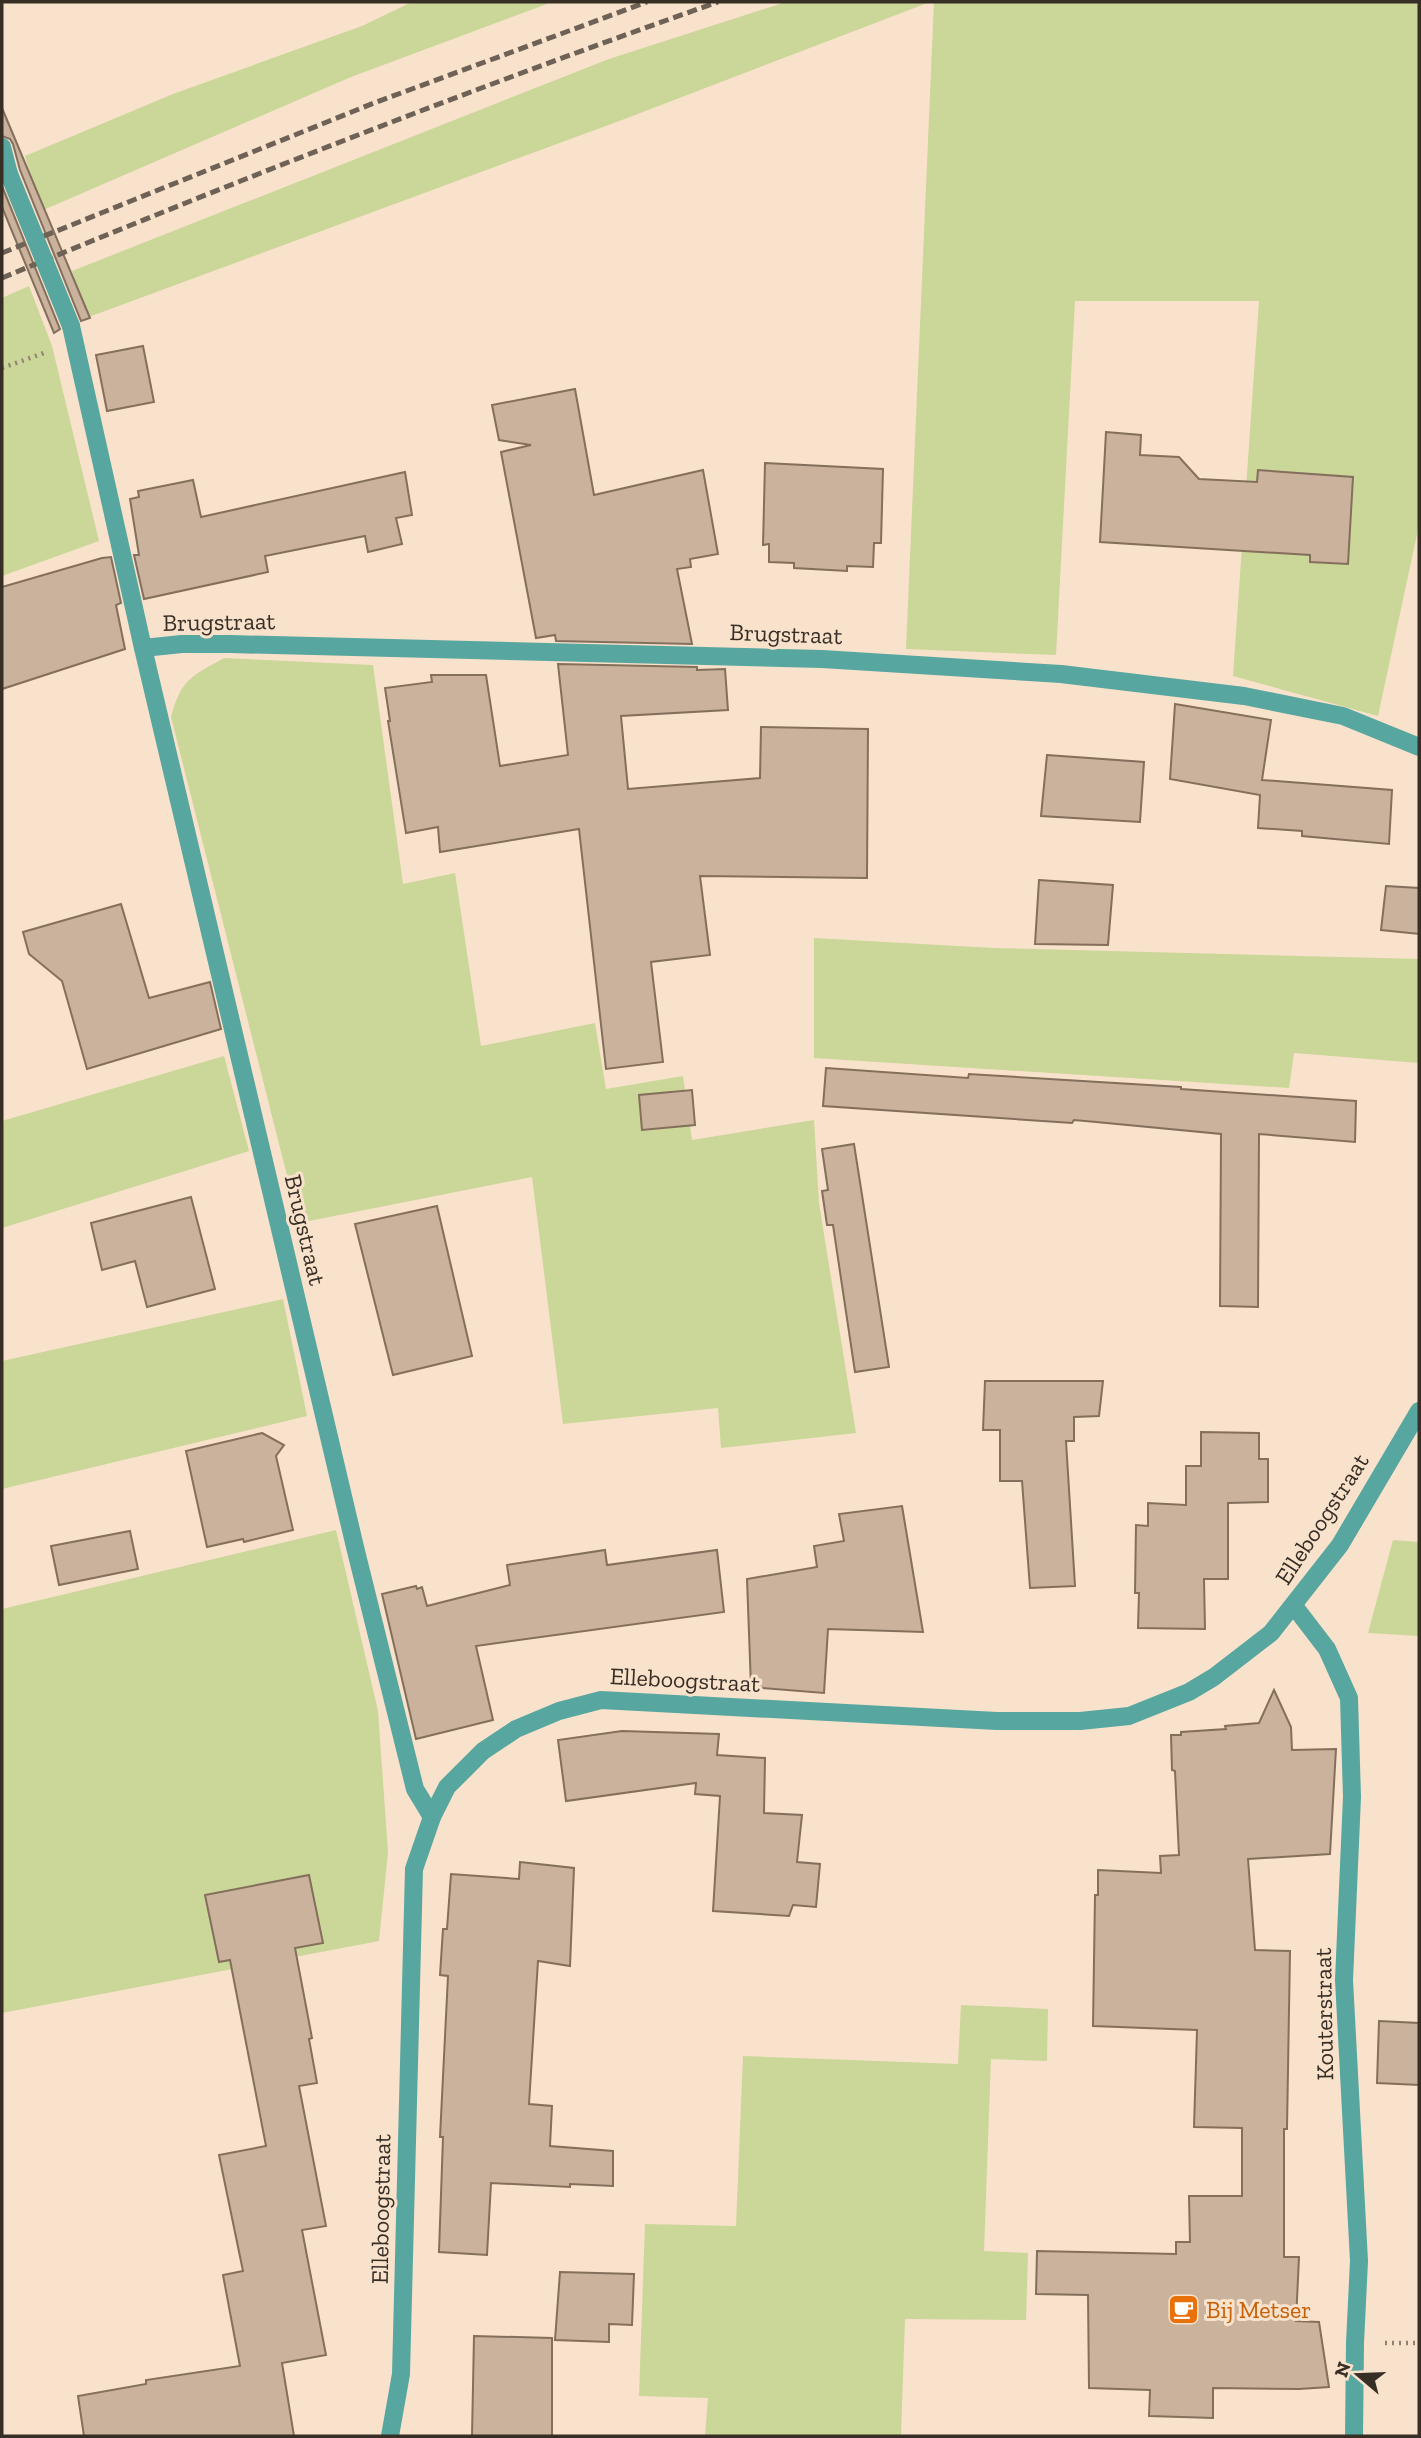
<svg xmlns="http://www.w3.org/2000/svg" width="1421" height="2438" font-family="'Zilla Slab',serif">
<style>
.green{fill:#cbd699}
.building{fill:#cab29d;stroke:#846f5c;stroke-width:2}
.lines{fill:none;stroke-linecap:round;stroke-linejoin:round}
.path{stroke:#918273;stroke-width:4.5;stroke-dasharray:2 5;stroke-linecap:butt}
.minor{stroke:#57a69f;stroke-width:18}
.rail{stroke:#6e6155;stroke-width:5;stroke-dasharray:10 5;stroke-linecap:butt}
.minor-bridge{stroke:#57a69f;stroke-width:18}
.labels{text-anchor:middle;stroke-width:6;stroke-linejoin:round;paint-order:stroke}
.street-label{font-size:24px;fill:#372e26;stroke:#f9e2cb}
.food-label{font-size:24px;fill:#c56008;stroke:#f9e2cb;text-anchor:start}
</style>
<rect width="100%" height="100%" fill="#f9e2cb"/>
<g class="green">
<polygon points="412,2 552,2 351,77 41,211 25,156 173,94 362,26"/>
<polygon points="786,2 930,2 622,120 86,318 72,271 609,59"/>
<polygon points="934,2 1419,2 1419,525 1378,716 1233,676 1259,301 1075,301 1056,655 906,649"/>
<polygon points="29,286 52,346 99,541 2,576 2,298"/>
<path d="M224,658L373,665L403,884L455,873L481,1046L595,1023L606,1089L683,1076L692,1140L814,1120L819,1203L856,1433L721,1448L718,1408L563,1424L532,1177L299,1223L171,717C181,679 192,676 224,658Z"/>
<polygon points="814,938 994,948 1419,959 1419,1063 1294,1053 1289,1088 814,1058"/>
<polygon points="224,1056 249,1151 2,1228 2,1121"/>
<polygon points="283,1299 307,1416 2,1489 2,1361"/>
<polygon points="336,1530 378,1711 388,1852 379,1941 2,2013 2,1609"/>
<polygon points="1393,1540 1419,1542 1419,1636 1368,1633"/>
<polygon points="961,2005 1048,2009 1047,2061 991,2059 984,2251 1028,2253 1026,2320 905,2319 901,2436 705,2436 708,2398 639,2396 645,2224 736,2226 743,2056 958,2064"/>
</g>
<g class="building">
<polygon points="2,108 90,318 81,321 20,170 13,144 10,139 2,136"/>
<polygon points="2,186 60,329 54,333 2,207"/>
<polygon points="143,346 154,402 107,411 96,355"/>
<polygon points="575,389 594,495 703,470 718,554 690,559 691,567 677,569 692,644 556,641 555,635 536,638 501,452 531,445 499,440 492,405"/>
<polygon points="1106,432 1141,435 1140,455 1179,457 1199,479 1257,482 1258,470 1353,477 1348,564 1310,562 1310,555 1100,542"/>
<polygon points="765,463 883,469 881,543 874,543 873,567 847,566 847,571 794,568 794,563 769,562 769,544 763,545"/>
<polygon points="405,472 412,515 396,518 402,544 368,552 365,536 265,556 268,572 144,599 134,555 139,555 130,499 139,497 138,491 193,480 201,517"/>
<polygon points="111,557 121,603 116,605 125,649 2,689 2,587 102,558"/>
<polygon points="558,664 697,667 697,670 725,669 728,710 621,716 628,789 760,778 761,727 868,729 867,878 700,876 710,955 651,962 663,1062 606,1069 579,829 440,852 438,827 406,833 388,721 390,721 385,688 432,682 431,675 486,675 500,766 568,755"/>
<polygon points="1175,704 1271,720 1262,780 1392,790 1389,844 1302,836 1302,831 1258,828 1260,795 1170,779"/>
<polygon points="1047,755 1144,762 1140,822 1041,816"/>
<polygon points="1039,880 1113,885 1108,945 1035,944"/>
<polygon points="1386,886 1419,888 1419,934 1381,930"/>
<polygon points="121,904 149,998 210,982 221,1029 87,1069 62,981 29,954 23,932"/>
<polygon points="826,1068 968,1078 969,1074 1181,1087 1181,1089 1356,1101 1355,1142 1259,1134 1258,1307 1220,1306 1221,1134 1096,1122 1074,1120 1072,1123 823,1106"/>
<polygon points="692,1090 695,1125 642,1130 639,1095"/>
<polygon points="854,1144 889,1367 855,1372 833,1225 827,1225 822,1191 828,1190 822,1149"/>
<polygon points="191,1197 215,1289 147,1307 135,1261 102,1270 91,1223"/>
<polygon points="437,1206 472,1356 393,1375 355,1224"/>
<polygon points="985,1381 1103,1381 1099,1416 1074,1417 1074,1441 1066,1441 1075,1586 1030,1588 1022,1481 1000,1481 1000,1430 983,1430"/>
<polygon points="1201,1432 1259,1433 1259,1459 1268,1459 1268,1502 1228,1503 1228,1579 1204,1579 1205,1629 1138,1628 1139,1593 1135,1593 1136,1525 1148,1526 1148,1503 1186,1505 1186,1466 1201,1466"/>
<polygon points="262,1433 284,1445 276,1456 293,1530 244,1542 243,1539 207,1547 186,1451"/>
<polygon points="902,1506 923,1632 828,1629 824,1693 751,1687 747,1579 817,1567 814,1546 844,1541 839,1514"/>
<polygon points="130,1531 138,1569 59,1585 51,1546"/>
<polygon points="605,1550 607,1565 717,1550 724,1612 476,1646 493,1720 416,1739 382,1594 416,1586 417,1589 422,1587 427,1606 510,1585 507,1565"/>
<polygon points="1274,1690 1291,1727 1292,1750 1336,1749 1330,1854 1248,1859 1255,1950 1290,1951 1287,2129 1284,2129 1284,2257 1299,2257 1296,2321 1319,2322 1329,2387 1299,2389 1213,2388 1213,2418 1149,2416 1150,2390 1089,2388 1088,2295 1036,2294 1037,2251 1176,2254 1176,2242 1190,2242 1189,2196 1242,2196 1242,2128 1194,2127 1197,2030 1093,2026 1095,1895 1098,1895 1098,1870 1161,1873 1160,1856 1179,1855 1175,1771 1172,1770 1171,1735 1181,1735 1181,1732 1226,1729 1225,1726 1259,1723"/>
<polygon points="622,1731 719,1734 717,1755 765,1758 764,1813 802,1815 797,1862 820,1864 816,1907 793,1905 789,1916 713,1911 720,1796 695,1794 696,1783 566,1801 558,1740"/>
<polygon points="520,1862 574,1868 570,1966 538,1961 529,2104 552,2106 550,2146 613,2151 613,2186 570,2184 570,2187 491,2183 487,2255 439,2252 443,2137 440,2137 448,1976 440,1975 443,1929 447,1929 451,1874 519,1879"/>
<polygon points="309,1875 323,1943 295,1948 312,2038 309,2039 317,2083 299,2086 326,2226 302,2230 326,2355 282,2363 294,2436 84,2436 78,2396 146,2384 146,2380 240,2366 223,2275 243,2271 219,2155 266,2146 230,1960 219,1962 205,1895"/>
<polygon points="1379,2021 1419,2023 1419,2085 1377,2083"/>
<polygon points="560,2272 634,2274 632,2325 609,2324 609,2342 555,2340"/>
<polygon points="474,2336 552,2338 552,2436 472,2436"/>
</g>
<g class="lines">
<g class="path">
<polyline points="2,368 44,353"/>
<polyline points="1385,2343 1419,2343"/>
</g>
<g class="minor">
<polyline points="2,147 9,174"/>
<polyline points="71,326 143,648 355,1547 415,1789 432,1817"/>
<polyline points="143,648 182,644 230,644 822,659 1061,674 1244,696 1343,716 1419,747"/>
<polyline points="1294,1606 1327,1649 1349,1698 1352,1797 1344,1980 1359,2261 1355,2343 1354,2436"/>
<polyline points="390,2436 401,2374 414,1869 432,1817 447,1787 483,1751 516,1729 559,1711 601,1700 997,1721 1080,1721 1129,1716 1189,1692 1214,1677 1271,1633 1340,1545 1419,1411"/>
</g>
<g class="rail">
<polyline points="2,253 374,103 647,2"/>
<path d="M2,278C238,180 476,87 718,2"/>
</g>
<polyline class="minor-bridge" points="9,174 71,326"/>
</g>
<defs>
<symbol id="cafe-square" viewBox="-11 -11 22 22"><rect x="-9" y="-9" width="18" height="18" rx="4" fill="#e8710a" stroke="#f9e2cb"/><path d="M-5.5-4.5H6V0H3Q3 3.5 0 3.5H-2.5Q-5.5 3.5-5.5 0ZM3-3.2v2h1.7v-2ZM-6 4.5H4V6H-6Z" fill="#fff"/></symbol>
</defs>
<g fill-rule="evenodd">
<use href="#cafe-square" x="1166" y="2292" width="35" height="35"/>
</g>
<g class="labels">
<g class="street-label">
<text transform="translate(219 622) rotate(-1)" y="8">Brugstraat</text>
<text transform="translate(786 634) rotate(2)" y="8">Brugstraat</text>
<text transform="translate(305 1230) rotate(77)" y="8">Brugstraat</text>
<text transform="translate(1322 1519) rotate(-57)" y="8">Elleboogstraat</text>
<text transform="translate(685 1680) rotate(3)" y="8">Elleboogstraat</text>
<text transform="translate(1324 2014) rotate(-91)" y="8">Kouterstraat</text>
<text transform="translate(381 2209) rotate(-89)" y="8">Elleboogstraat</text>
</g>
<g class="food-label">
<text x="1206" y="2318">Bij Metser</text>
</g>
</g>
<rect width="1421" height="2438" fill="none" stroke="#372e26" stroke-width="7"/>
<g transform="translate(1358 2375) rotate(289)" stroke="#f9e2cb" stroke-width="5" paint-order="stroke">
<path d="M0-5L12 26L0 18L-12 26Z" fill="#372e26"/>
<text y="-10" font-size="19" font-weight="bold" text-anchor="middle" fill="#372e26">N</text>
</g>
</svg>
